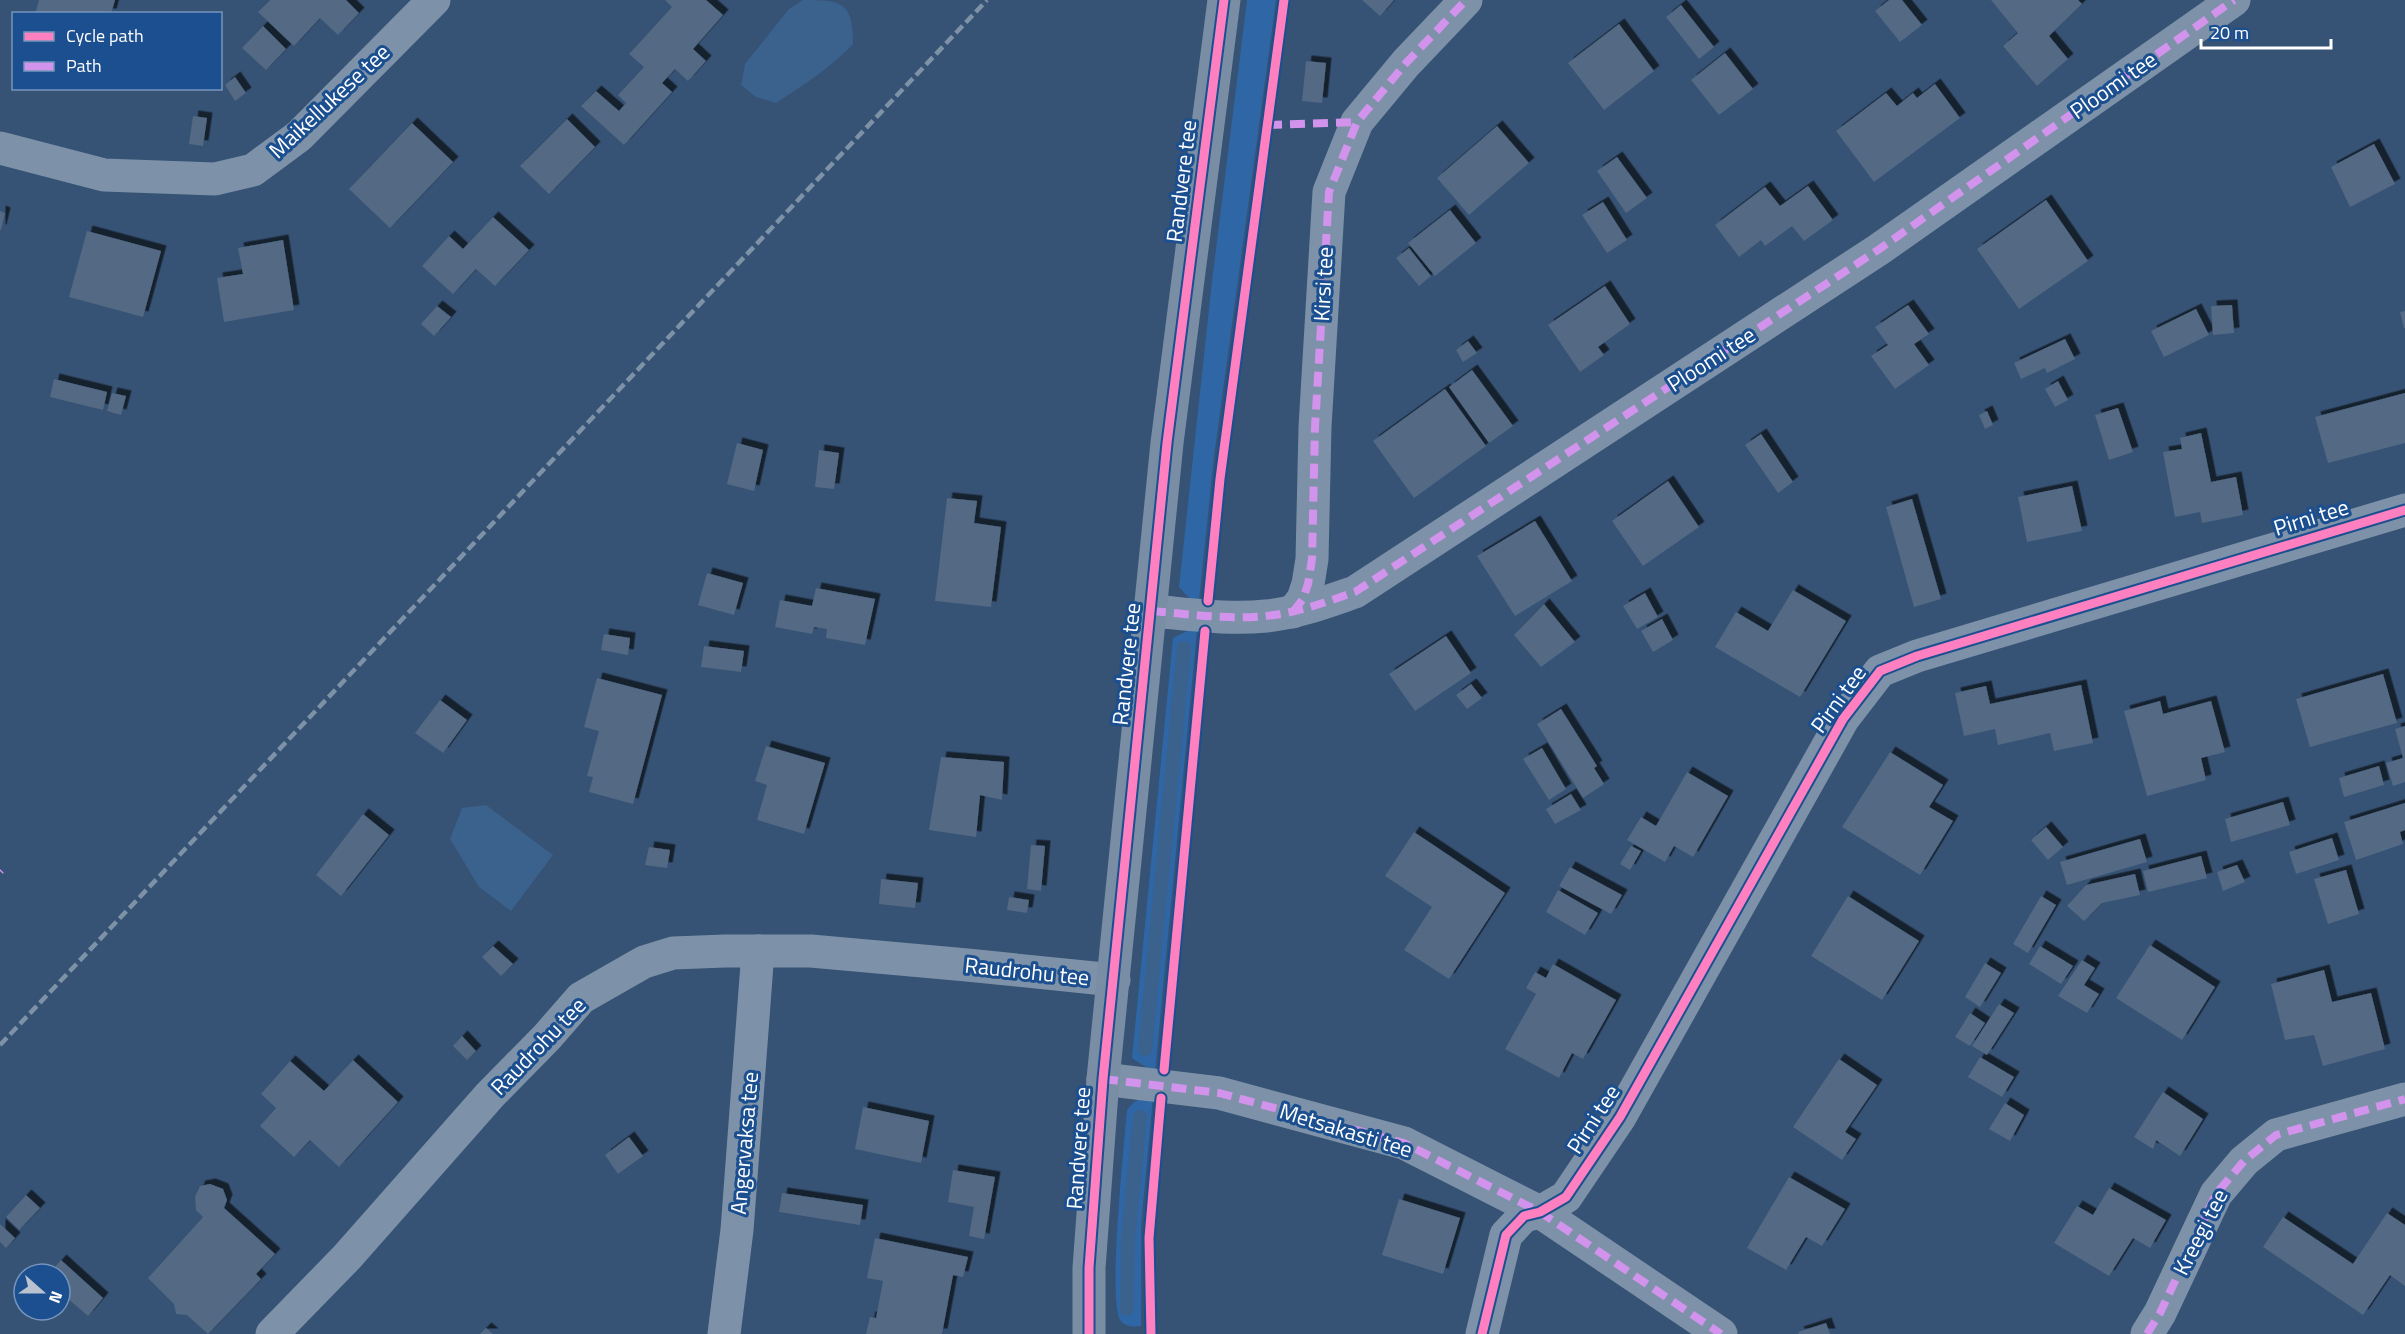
<svg xmlns="http://www.w3.org/2000/svg" width="2405" height="1334" font-family="'Titillium Web',sans-serif">
<style>
.green{fill:#2f66a5}
.water{fill:#3b618d}
.lines{fill:none;stroke-linecap:round;stroke-linejoin:round}
.stream{stroke:#3b618d;stroke-width:14}
.building{fill:#526984;filter:url(#shadow)}
.street{stroke:#7d92a8;stroke-width:33}
.secondary{stroke:#798da4;stroke-width:33}
.rail{stroke:#7e92a7;stroke-width:4.5;stroke-dasharray:10 4.5;stroke-linecap:butt}
.quiet{stroke:#d193ec;stroke-width:8;stroke-dasharray:15 8;stroke-linecap:butt}
.cycleway-casing{stroke:#1b4f8f;stroke-width:13}
.cycleway{stroke:#ff80c0;stroke-width:9}
.labels{text-anchor:middle;stroke-width:6;stroke-linejoin:round;paint-order:stroke}
.street-label{font-size:22px;fill:#fff;stroke:#1b4f8f}
</style>
<defs>
<filter id="shadow"><feDropShadow dx="5.5" dy="-5.5" stdDeviation="0" flood-color="#0009"/></filter>
</defs>
<rect width="100%" height="100%" fill="#365274"/>
<g class="green">
<polygon points="1247,0 1276,0 1214,457 1199,601 1190,599 1179,587 1212,281"/>
<polygon points="1189,630 1197,630 1155,1073 1132,1058 1173,638"/>
<path d="M1144,1097H1153L1141,1226V1326C1133,1327 1125,1327 1120,1320C1108,1299 1124,1145 1127,1110L1134,1102Z"/>
</g>
<g class="water">
<path d="M803,0C841,0 853,1 853,44C830,68 804,85 776,103L756,97L741,85L745,64L789,9Z"/>
<polygon points="486,805 553,855 511,911 479,887 450,839 462,808"/>
</g>
<g class="lines">
<g class="stream">
<polyline points="1145,1049 1184,648"/>
<polyline points="1127,1309 1128,1238 1140,1117"/>
</g>
</g>
<g class="building">
<polygon points="39,0 115,0 111,14 35,14"/>
<polygon points="270,0 346,0 359,13 338,35 320,18 294,46 258,12"/>
<polygon points="665,0 706,0 723,15 693,49 706,61 688,81 675,69 662,83 672,92 624,145 581,106 596,91 619,111 626,103 618,95 644,67 629,54 672,7"/>
<polygon points="1362,0 1394,0 1380,16"/>
<polygon points="1889,0 1902,0 1922,25 1900,42 1875,11"/>
<polygon points="1991,0 2078,0 2082,4 2049,36 2068,59 2037,86 2003,46 2018,33"/>
<polygon points="1681,5 1714,47 1699,59 1666,17"/>
<polygon points="1619,24 1654,71 1604,110 1568,63"/>
<polygon points="263,26 286,49 266,70 242,48"/>
<polygon points="1725,53 1753,89 1719,115 1691,80"/>
<polygon points="1306,61 1326,63 1322,103 1302,101"/>
<polygon points="235,77 246,93 235,101 225,85"/>
<polygon points="1935,84 1960,118 1874,182 1836,131 1886,93 1897,106 1913,93 1917,98"/>
<polygon points="193,116 207,118 203,146 189,144"/>
<polygon points="567,119 595,147 549,194 520,166"/>
<polygon points="412,123 453,162 390,228 349,189"/>
<polygon points="1497,126 1529,163 1469,215 1437,178"/>
<polygon points="2374,144 2395,184 2350,207 2331,167"/>
<polygon points="1617,157 1647,198 1626,213 1597,171"/>
<polygon points="1808,186 1833,220 1804,241 1792,226 1765,246 1761,240 1739,257 1715,225 1765,187 1780,206"/>
<polygon points="2046,200 2088,261 2019,309 1977,249"/>
<polygon points="1603,202 1627,240 1607,253 1582,215"/>
<polygon points="1450,210 1476,243 1435,276 1408,243"/>
<polygon points="0,211 5,213 1,230 0,230"/>
<polygon points="493,217 529,250 495,286 476,269 453,294 422,266 449,236 463,249"/>
<polygon points="87,231 161,251 143,317 69,297"/>
<polygon points="283,240 294,310 224,322 217,278 243,274 238,248"/>
<polygon points="1409,248 1431,276 1419,286 1396,258"/>
<polygon points="1605,286 1630,324 1598,347 1604,355 1580,372 1548,325"/>
<polygon points="1908,305 1929,334 1914,344 1929,365 1895,389 1871,356 1888,345 1875,327"/>
<polygon points="2232,305 2234,333 2213,335 2211,306"/>
<polygon points="437,306 451,317 434,336 421,324"/>
<polygon points="2196,309 2209,335 2164,357 2151,331"/>
<polygon points="2405,311 2405,328 2404,328 2400,312"/>
<polygon points="2065,339 2075,359 2047,373 2045,368 2021,379 2014,363"/>
<polygon points="1468,341 1477,353 1463,362 1456,350"/>
<polygon points="1472,370 1513,426 1489,443 1449,387"/>
<polygon points="54,379 107,392 103,410 50,397"/>
<polygon points="2058,381 2068,400 2055,407 2045,389"/>
<polygon points="1445,389 1486,446 1414,498 1373,441"/>
<polygon points="112,393 126,396 121,415 107,411"/>
<polygon points="2405,393 2405,443 2328,463 2315,417"/>
<polygon points="2118,408 2133,452 2109,460 2095,415"/>
<polygon points="1987,411 1993,425 1985,429 1979,415"/>
<polygon points="2201,433 2211,482 2236,477 2243,515 2202,523 2200,512 2175,517 2163,452 2182,449 2180,438"/>
<polygon points="1761,434 1793,482 1778,493 1745,445"/>
<polygon points="737,443 763,450 754,491 727,484"/>
<polygon points="819,450 839,453 834,489 815,487"/>
<polygon points="1668,481 1699,527 1643,566 1612,521"/>
<polygon points="2072,486 2082,531 2027,542 2018,497"/>
<polygon points="947,498 977,501 974,523 1001,527 991,607 935,601"/>
<polygon points="1912,499 1941,599 1914,607 1886,507"/>
<polygon points="1535,521 1572,581 1515,616 1477,556"/>
<polygon points="707,573 743,583 734,615 698,605"/>
<polygon points="816,588 875,599 865,645 826,638 827,629 814,627 812,634 775,627 780,600 812,606"/>
<polygon points="1793,590 1846,621 1800,697 1715,647 1736,612 1768,631"/>
<polygon points="1645,593 1658,617 1637,629 1623,606"/>
<polygon points="1544,604 1575,642 1541,667 1514,635"/>
<polygon points="1662,619 1673,640 1653,652 1641,631"/>
<polygon points="604,634 630,638 628,655 601,650"/>
<polygon points="1446,636 1471,673 1415,711 1389,674"/>
<polygon points="704,646 744,651 741,672 701,667"/>
<polygon points="2383,674 2397,723 2310,747 2296,699"/>
<polygon points="597,678 662,695 633,804 589,792 593,777 587,776 599,731 584,727"/>
<polygon points="1471,684 1482,698 1467,709 1456,695"/>
<polygon points="2081,685 2093,743 2054,751 2050,733 1998,745 1995,729 1964,736 1955,693 1986,686 1990,704"/>
<polygon points="440,700 467,720 443,753 415,733"/>
<polygon points="2160,701 2163,714 2211,701 2225,752 2201,758 2206,780 2147,796 2124,711"/>
<polygon points="1561,709 1597,766 1594,768 1604,784 1583,798 1537,724"/>
<polygon points="2405,726 2405,782 2393,786 2386,763 2403,758 2395,729"/>
<polygon points="766,746 825,763 804,834 757,820 767,785 755,781"/>
<polygon points="1542,748 1566,789 1549,800 1523,759"/>
<polygon points="1890,752 1943,785 1929,807 1953,821 1920,875 1842,827"/>
<polygon points="941,757 1004,762 1002,800 980,795 976,837 929,830"/>
<polygon points="2379,766 2384,785 2344,797 2339,778"/>
<polygon points="1687,772 1728,796 1693,857 1674,846 1665,862 1627,840 1641,817 1656,826"/>
<polygon points="1571,794 1581,810 1555,824 1546,809"/>
<polygon points="2283,802 2290,825 2231,842 2225,819"/>
<polygon points="2405,803 2405,830 2400,832 2403,844 2356,860 2344,822"/>
<polygon points="363,814 389,835 341,896 316,875"/>
<polygon points="2046,827 2063,847 2048,860 2031,840"/>
<polygon points="1414,832 1505,893 1449,979 1404,950 1432,907 1385,876"/>
<polygon points="2332,838 2339,860 2296,874 2289,852"/>
<polygon points="2140,839 2147,862 2067,885 2060,862"/>
<polygon points="1031,845 1045,846 1041,891 1027,889"/>
<polygon points="1631,846 1641,851 1630,870 1620,864"/>
<polygon points="649,847 670,850 667,868 645,865"/>
<polygon points="2201,856 2207,878 2148,892 2143,871"/>
<polygon points="2237,865 2245,882 2223,891 2217,872"/>
<polygon points="1570,867 1622,895 1611,914 1559,886"/>
<polygon points="2346,870 2359,914 2328,924 2314,879"/>
<polygon points="2135,874 2140,895 2102,903 2084,921 2067,906 2086,885"/>
<polygon points="881,879 918,883 915,908 879,904"/>
<polygon points="1558,890 1598,913 1585,935 1546,912"/>
<polygon points="1848,896 1919,941 1882,1000 1811,956"/>
<polygon points="2041,896 2056,905 2028,953 2013,944"/>
<polygon points="1009,897 1029,900 1027,913 1007,910"/>
<polygon points="2150,945 2215,987 2182,1040 2116,998"/>
<polygon points="493,946 513,964 501,976 482,957"/>
<polygon points="2040,946 2073,966 2061,984 2029,964"/>
<polygon points="2082,960 2095,968 2084,985 2099,994 2087,1013 2058,996"/>
<polygon points="1985,963 2001,973 1980,1007 1965,997"/>
<polygon points="1553,964 1616,1000 1583,1059 1572,1053 1559,1078 1505,1049 1536,994 1526,988 1535,972 1546,978"/>
<polygon points="2324,970 2332,1002 2371,993 2385,1049 2323,1066 2314,1035 2285,1040 2271,984"/>
<polygon points="1999,1004 2014,1013 1987,1055 1972,1046"/>
<polygon points="1970,1013 1985,1023 1970,1046 1955,1037"/>
<polygon points="462,1036 476,1051 467,1060 453,1046"/>
<polygon points="1980,1057 2014,1077 2002,1097 1968,1077"/>
<polygon points="1839,1059 1877,1085 1845,1132 1856,1139 1842,1160 1793,1127"/>
<polygon points="353,1060 398,1102 339,1167 310,1140 294,1157 260,1126 276,1108 261,1094 290,1061 324,1091"/>
<polygon points="2163,1092 2203,1119 2180,1156 2156,1140 2153,1149 2134,1137"/>
<polygon points="2005,1103 2024,1115 2010,1141 1989,1129"/>
<polygon points="863,1107 929,1121 921,1163 855,1149"/>
<polygon points="629,1137 643,1156 618,1174 605,1155"/>
<polygon points="953,1170 995,1177 984,1239 969,1236 974,1207 948,1202"/>
<polygon points="1789,1177 1845,1209 1822,1246 1806,1237 1786,1270 1747,1248"/>
<polygon points="210,1184 223,1189 227,1200 224,1208 275,1254 256,1274 261,1279 208,1334 187,1315 176,1314 174,1304 148,1278 203,1217 196,1210 195,1197 200,1186"/>
<polygon points="2109,1188 2166,1220 2150,1248 2133,1238 2109,1276 2054,1243 2077,1206 2093,1215"/>
<polygon points="782,1193 863,1205 860,1225 779,1212"/>
<polygon points="26,1195 40,1208 19,1230 6,1217"/>
<polygon points="1399,1199 1460,1218 1443,1274 1382,1255"/>
<polygon points="2387,1213 2405,1225 2405,1286 2390,1275 2363,1315 2263,1247 2283,1217 2353,1264"/>
<polygon points="0,1224 15,1238 6,1248 0,1242"/>
<polygon points="875,1238 968,1257 963,1277 953,1275 942,1334 866,1334 870,1317 876,1318 883,1281 867,1278"/>
<polygon points="61,1260 103,1298 88,1316 60,1292 60,1274 49,1274"/>
<polygon points="1826,1323 1830,1334 1799,1334 1798,1332"/>
<polygon points="486,1328 493,1334 480,1334"/>
</g>
<g class="lines">
<g class="street">
<polyline points="0,148 104,175 215,179 253,170 299,136 434,0"/>
<path d="M1151,611C1189,614 1228,620 1266,616C1297,613 1326,602 1355,592L1878,250L2234,0"/>
<polyline points="1293,612 1303,599 1308,584 1312,559 1315,427 1329,192 1357,122 1406,63 1466,0"/>
<polyline points="1103,1079 1219,1093 1404,1143 1540,1212 1721,1334"/>
<polyline points="272,1334 347,1257 490,1095 547,1037 581,998 644,962 673,953 725,951 811,951 967,965 1114,980"/>
<polyline points="724,1334 737,1230 758,951"/>
<polyline points="1482,1334 1506,1235 1524,1216 1540,1212 1566,1197 1620,1117 1843,719 1880,671 1917,656 2405,510"/>
<polyline points="2147,1334 2160,1313 2216,1194 2244,1161 2276,1135 2405,1099"/>
</g>
<polyline class="secondary" points="1089,1334 1089,1268 1103,1079 1167,443 1224,0"/>
<polyline class="rail" points="0,1045 987,0"/>
<g class="quiet">
<polyline points="1267,125 1357,122"/>
<path d="M1151,611C1189,614 1228,620 1266,616C1297,613 1326,602 1355,592L1878,250L2234,0"/>
<polyline points="1293,612 1303,599 1308,584 1312,559 1315,427 1329,192 1357,122 1406,63 1466,0"/>
<polyline points="0,871 1,870"/>
<polyline points="1103,1079 1219,1093 1404,1143 1540,1212 1721,1334"/>
<polyline points="2147,1334 2160,1313 2216,1194 2244,1161 2276,1135 2405,1099"/>
</g>
<defs>
<g id="cycleway">
<polyline points="1208,601 1220,479 1284,0"/>
<polyline points="1164,1070 1205,631"/>
<polyline points="1089,1334 1089,1268 1103,1079 1167,443 1224,0"/>
<polyline points="1151,1334 1149,1238 1161,1098"/>
<polyline points="1482,1334 1506,1235 1524,1216 1540,1212 1566,1197 1620,1117 1843,719 1880,671 1917,656 2405,510"/>
</g>
</defs>
<use href="#cycleway" class="cycleway-casing"/>
<use href="#cycleway" class="cycleway"/>
</g>
<g class="labels">
<g class="street-label">
<text transform="translate(2113 85) rotate(-35)" y="8">Ploomi tee</text>
<text transform="translate(329 101) rotate(-43)" y="8">Maikellukese tee</text>
<text transform="translate(1181 181) rotate(-83)" y="8">Randvere tee</text>
<text transform="translate(1323 284) rotate(-87)" y="8">Kirsi tee</text>
<text transform="translate(1711 359) rotate(-33)" y="8">Ploomi tee</text>
<text transform="translate(2311 517) rotate(-17)" y="8">Pirni tee</text>
<text transform="translate(1126 664) rotate(-84)" y="8">Randvere tee</text>
<text transform="translate(1838 699) rotate(-54)" y="8">Pirni tee</text>
<text transform="translate(1027 971) rotate(6)" y="8">Raudrohu tee</text>
<text transform="translate(538 1046) rotate(-46)" y="8">Raudrohu tee</text>
<text transform="translate(1593 1119) rotate(-57)" y="8">Pirni tee</text>
<text transform="translate(1346 1130) rotate(17)" y="8">Metsakasti tee</text>
<text transform="translate(744 1143) rotate(-85)" y="8">Angervaksa tee</text>
<text transform="translate(1078 1148) rotate(-86)" y="8">Randvere tee</text>
<text transform="translate(2200 1232) rotate(-63)" y="8">Kreegi tee</text>
</g>
</g>
<rect x="12" y="12" width="210" height="78" fill="#1b4f8f" stroke="#7695bc" stroke-width="1.5"/>
<rect x="24" y="32" width="30" height="9" fill="#ff80c0" stroke="#7695bc" stroke-width="1.5"/>
<text x="66" y="42" font-size="18" fill="#ffffff">Cycle path</text>
<rect x="24" y="62" width="30" height="9" fill="#d193ec" stroke="#7695bc" stroke-width="1.5"/>
<text x="66" y="72" font-size="18" fill="#ffffff">Path</text>
<g transform="translate(42 1292) rotate(111)"><circle r="28" fill="#1b4f8f" stroke="#7695bc" stroke-width="1.5"/>
<path d="M0-4.5L10 22L0 15L-10 22Z" fill="#b9c2ce"/>
<text y="-9" font-size="16" font-weight="bold" text-anchor="middle" fill="#ffffff">N</text>
</g>
<path d="M2201 39v9h130v-9" fill="none" stroke="#ffffff" stroke-width="3"/>
<text x="2210" y="39" font-size="18" fill="#ffffff" stroke="#1b4f8f" stroke-width="4.5" paint-order="stroke">20 m</text>
</svg>
